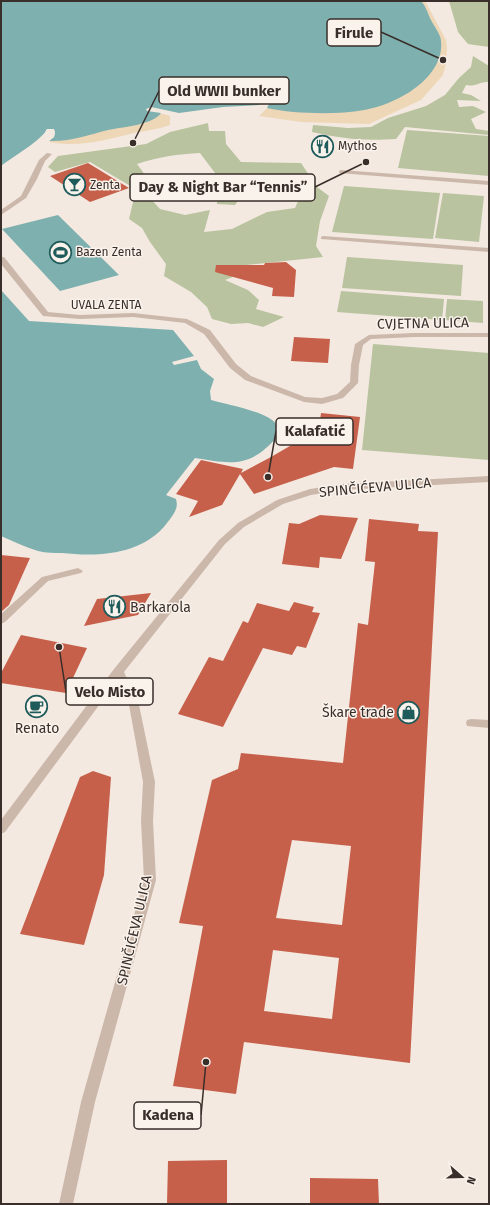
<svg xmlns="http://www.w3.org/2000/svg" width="490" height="1205" font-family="'Fira Sans',sans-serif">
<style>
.green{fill:#b9c39f}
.sand{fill:#eed7b7}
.water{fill:#7eb0af}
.pier{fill:#f3e9e0}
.building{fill:#c6604b;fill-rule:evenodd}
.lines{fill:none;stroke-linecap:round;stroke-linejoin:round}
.service{fill:#ccb8ab;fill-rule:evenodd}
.minor{fill:#ccb8ab;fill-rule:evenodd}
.labels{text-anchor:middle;stroke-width:3;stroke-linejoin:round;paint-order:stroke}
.far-poi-label{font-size:12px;fill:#392e2a;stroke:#faf3ec;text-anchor:start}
.far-street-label{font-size:12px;fill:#392e2a;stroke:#faf3ec}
.street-label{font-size:14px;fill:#392e2a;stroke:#faf3ec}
.poi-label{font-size:14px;fill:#392e2a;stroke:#faf3ec;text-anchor:start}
.leader{fill:none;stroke:#392e2a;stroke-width:1.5}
.callout-dot{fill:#392e2a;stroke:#faf3ec;stroke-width:1.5}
.callout{fill:#faf3ec;stroke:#392e2a;stroke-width:1.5}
.callout-label{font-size:15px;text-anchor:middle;font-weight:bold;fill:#392e2a}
</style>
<rect width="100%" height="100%" fill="#f3e9e0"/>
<g class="green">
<polygon points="449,1 489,1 489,47 468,44 458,32"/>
<path d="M473,56L489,66V82C481,81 475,87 466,85L462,93L471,95L481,101L457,100L459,107L473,106L486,112L471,119L476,129L489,131V135L405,127L396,139C364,141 343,139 312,132L313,125L348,128L371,127L388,118L426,106L445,95L459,78L471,67Z"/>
<path d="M208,123L209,131H225L226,144L241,162L301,163L317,187L329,196L320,221L316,246L323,257L246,265L238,275L225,280L248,290L259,300L256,309L284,317L263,327L248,323L231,324L212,319L207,307L191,292L164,276L166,264L150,242L142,228L129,219L135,194L149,197L160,209L185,215L210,210L204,232L232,229L267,212L295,208L305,186H274L246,190L235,205L217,204L218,177L200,153C178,154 158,157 137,164L143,172L147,186L132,187L90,162L55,172L48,167L58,156L146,144L170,132Z"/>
<polygon points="407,130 489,136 489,176 398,168"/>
<polygon points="344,186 440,193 433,239 332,232"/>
<polygon points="443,193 484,196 479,242 435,238"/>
<polygon points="347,257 463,265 461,296 342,288"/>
<polygon points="341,291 444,299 442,320 337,312"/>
<polygon points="447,299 483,301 483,323 445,320"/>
<polygon points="373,344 489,353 489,460 362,450"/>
</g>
<g class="sand">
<polygon points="421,1 425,1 446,40 447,48 446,63 443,75 421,100 369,124 301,122 259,116 267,108 309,112 365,110 429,17"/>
<path d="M156,114H164L170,116V125C158,129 146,131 134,133C106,140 78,148 49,142L60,135Z"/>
</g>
<g class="water">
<path d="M1,1H421C426,6 428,14 431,20C434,26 441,35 441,41C445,78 396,105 364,110C336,115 295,114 267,108L282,78L275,77L259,105L223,107L179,113L151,107L146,109L147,111L161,113C153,125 122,127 108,130C88,135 70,142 49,141L54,137L55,132L47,129C41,141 13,157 1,166Z"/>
<polygon points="58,215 119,275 60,291 2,229"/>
<path d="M1,290L29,321L173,330L194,356L172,362L174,365L197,360L201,369L214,379L210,391L211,400C225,404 269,412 276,424C278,427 277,433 277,437C250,468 232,464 195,458L166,495L176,499C179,509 173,515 167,523C143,555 98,557 62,553C55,553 46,553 38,551C25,547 13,541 1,536Z"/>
</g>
<polygon class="pier" points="47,129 54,129 55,132 54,137 49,141 48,142 52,136 52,131 48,131 45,136 38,142 1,168 1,166 37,141 44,135"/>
<g class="building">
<polygon points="88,163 129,188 90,202 50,176"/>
<polygon points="286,262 296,270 294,297 272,296 273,288 215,272 216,265 264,265 265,263"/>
<polygon points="294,337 330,339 328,363 291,361"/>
<polygon points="321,413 360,417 353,469 334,467 254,494 240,474 222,505 189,517 198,501 176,494 201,460 243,469 241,473 271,457 319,429"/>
<polygon points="320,515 358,518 341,559 320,557 319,568 282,564 289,523 299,524"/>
<path d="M369,519L419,524L418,531L438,532L410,1063L244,1042L236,1094L173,1086L203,926L179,923L212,780L238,769L241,753L343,763L358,623L368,625L375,562L365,561ZM292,840L351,846L342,925L276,918ZM273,950L339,958L332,1019L264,1011Z"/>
<polygon points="1,555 30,558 9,605 1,612"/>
<polygon points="151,593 138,615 84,626 97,599"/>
<polygon points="294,602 314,607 312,612 320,613 306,648 297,646 292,655 263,648 223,727 178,714 209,657 223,661 243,621 248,623 257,603 289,611"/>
<polygon points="21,635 87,648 66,693 1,683 1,673"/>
<polygon points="93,771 111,777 104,875 84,945 20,934 80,777"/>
<polygon points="227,1160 227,1204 167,1204 168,1161"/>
<polygon points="310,1178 378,1179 379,1204 310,1204"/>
</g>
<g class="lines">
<g class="service">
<polygon points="341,170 489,181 489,185 339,173 339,171"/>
<polygon points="323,236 489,248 489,252 321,239 321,237"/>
<polygon points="78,568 83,571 81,573 48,581 5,622 1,624 1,614 42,577"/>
<polygon points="471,719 489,720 489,728 467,726 466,723 467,720"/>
</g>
<g class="minor">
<polygon points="47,153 52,154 45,161 37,179 26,198 1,215 1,210 21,196 39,160"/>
<polygon points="1,257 4,257 48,312 80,315 133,313 187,319 210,330 236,364 251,376 305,397 322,398 337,394 350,382 351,365 355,344 369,335 414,333 489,333 489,337 414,337 371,339 363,345 359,365 358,383 343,398 322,404 304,402 245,380 230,368 204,334 185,323 133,317 80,319 43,316 1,264"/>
<polygon points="489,476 489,482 342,490 311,495 283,504 244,527 225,544 124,672 139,705 155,782 153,821 156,880 95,1102 73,1204 59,1204 81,1102 144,880 141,821 143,782 129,705 117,681 5,832 1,834 1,820 114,669 219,540 238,523 277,500 310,489 342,484"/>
</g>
</g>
<defs>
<symbol id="restaurant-ring" viewBox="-11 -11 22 22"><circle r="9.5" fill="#faf3ec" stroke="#1f5b5b" stroke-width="1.5"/><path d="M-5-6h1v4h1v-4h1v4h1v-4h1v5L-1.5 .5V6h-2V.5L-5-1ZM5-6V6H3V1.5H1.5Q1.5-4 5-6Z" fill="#1f5b5b"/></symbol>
<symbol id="bar-ring" viewBox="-11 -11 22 22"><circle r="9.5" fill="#faf3ec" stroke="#1f5b5b" stroke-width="1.5"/><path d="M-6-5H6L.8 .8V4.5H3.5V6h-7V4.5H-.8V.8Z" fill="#1f5b5b"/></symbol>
<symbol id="stadium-ring" viewBox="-11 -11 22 22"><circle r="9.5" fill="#faf3ec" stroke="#1f5b5b" stroke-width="1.5"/><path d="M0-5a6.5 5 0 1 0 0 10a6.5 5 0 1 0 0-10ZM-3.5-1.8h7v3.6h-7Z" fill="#1f5b5b"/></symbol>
<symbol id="cafe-ring" viewBox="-11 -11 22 22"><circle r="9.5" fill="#faf3ec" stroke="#1f5b5b" stroke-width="1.5"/><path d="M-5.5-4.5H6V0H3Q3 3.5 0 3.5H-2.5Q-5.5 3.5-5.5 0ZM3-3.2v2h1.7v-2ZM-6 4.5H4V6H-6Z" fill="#1f5b5b"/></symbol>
<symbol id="shop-ring" viewBox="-11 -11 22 22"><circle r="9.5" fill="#faf3ec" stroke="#1f5b5b" stroke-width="1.5"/><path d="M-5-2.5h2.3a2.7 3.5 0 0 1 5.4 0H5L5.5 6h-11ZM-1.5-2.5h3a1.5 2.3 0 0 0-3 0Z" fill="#1f5b5b"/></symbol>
</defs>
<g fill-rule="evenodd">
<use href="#restaurant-ring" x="310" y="134" width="25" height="25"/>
<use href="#bar-ring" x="62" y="172" width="25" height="25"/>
<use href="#stadium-ring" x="48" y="240" width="25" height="25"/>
<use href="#restaurant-ring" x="102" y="594" width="25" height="25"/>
<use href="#cafe-ring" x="24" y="694" width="25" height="25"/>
<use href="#shop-ring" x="396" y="700" width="25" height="25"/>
</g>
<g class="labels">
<g class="far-poi-label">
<text x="338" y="150">Mythos</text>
<text x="90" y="189">Zenta</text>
<text x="76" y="256">Bazen Zenta</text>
</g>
<g class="far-street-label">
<text x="106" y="309">UVALA ZENTA</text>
</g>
<g class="street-label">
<text transform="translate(423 323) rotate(-1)" y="5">CVJETNA ULICA</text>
<text transform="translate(375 487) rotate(-5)" y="5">SPINČIĆEVA ULICA</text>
<text transform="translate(134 930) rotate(-77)" y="5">SPINČIĆEVA ULICA</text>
</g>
<g class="poi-label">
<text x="130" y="612">Barkarola</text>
<text x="394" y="717" text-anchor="end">Škare trade</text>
<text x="37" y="733" text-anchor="middle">Renato</text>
</g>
</g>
<path class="leader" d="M443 60L381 32M133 143L159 91M366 162L315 187M268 477L276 431M59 647L66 692M206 1062L201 1115"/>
<g class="callout-dot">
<circle cx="443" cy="60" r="4"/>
<circle cx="133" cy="143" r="4"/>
<circle cx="366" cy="162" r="4"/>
<circle cx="268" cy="477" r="4"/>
<circle cx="59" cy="647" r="4"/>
<circle cx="206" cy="1062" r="4"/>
</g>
<g class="callout">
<rect x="327" y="19" width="54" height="27" rx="4"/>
<rect x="159" y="77" width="130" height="27" rx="4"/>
<rect x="130" y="174" width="185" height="27" rx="4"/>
<rect x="276" y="418" width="77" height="27" rx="4"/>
<rect x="66" y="678" width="87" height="27" rx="4"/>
<rect x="134" y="1102" width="67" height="27" rx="4"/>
</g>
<g class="callout-label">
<text x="354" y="38">Firule</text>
<text x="224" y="96">Old WWII bunker</text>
<text x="223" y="192">Day &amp; Night Bar “Tennis”</text>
<text x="315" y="436">Kalafatić</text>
<text x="110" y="697">Velo Misto</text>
<text x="168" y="1120">Kadena</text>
</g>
<rect width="490" height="1205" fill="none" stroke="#392e2a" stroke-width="4"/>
<g transform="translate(462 1177) rotate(110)" stroke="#faf3ec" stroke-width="3" paint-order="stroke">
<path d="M0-3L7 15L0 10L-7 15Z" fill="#392e2a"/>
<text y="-6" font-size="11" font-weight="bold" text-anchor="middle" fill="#392e2a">N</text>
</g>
</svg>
